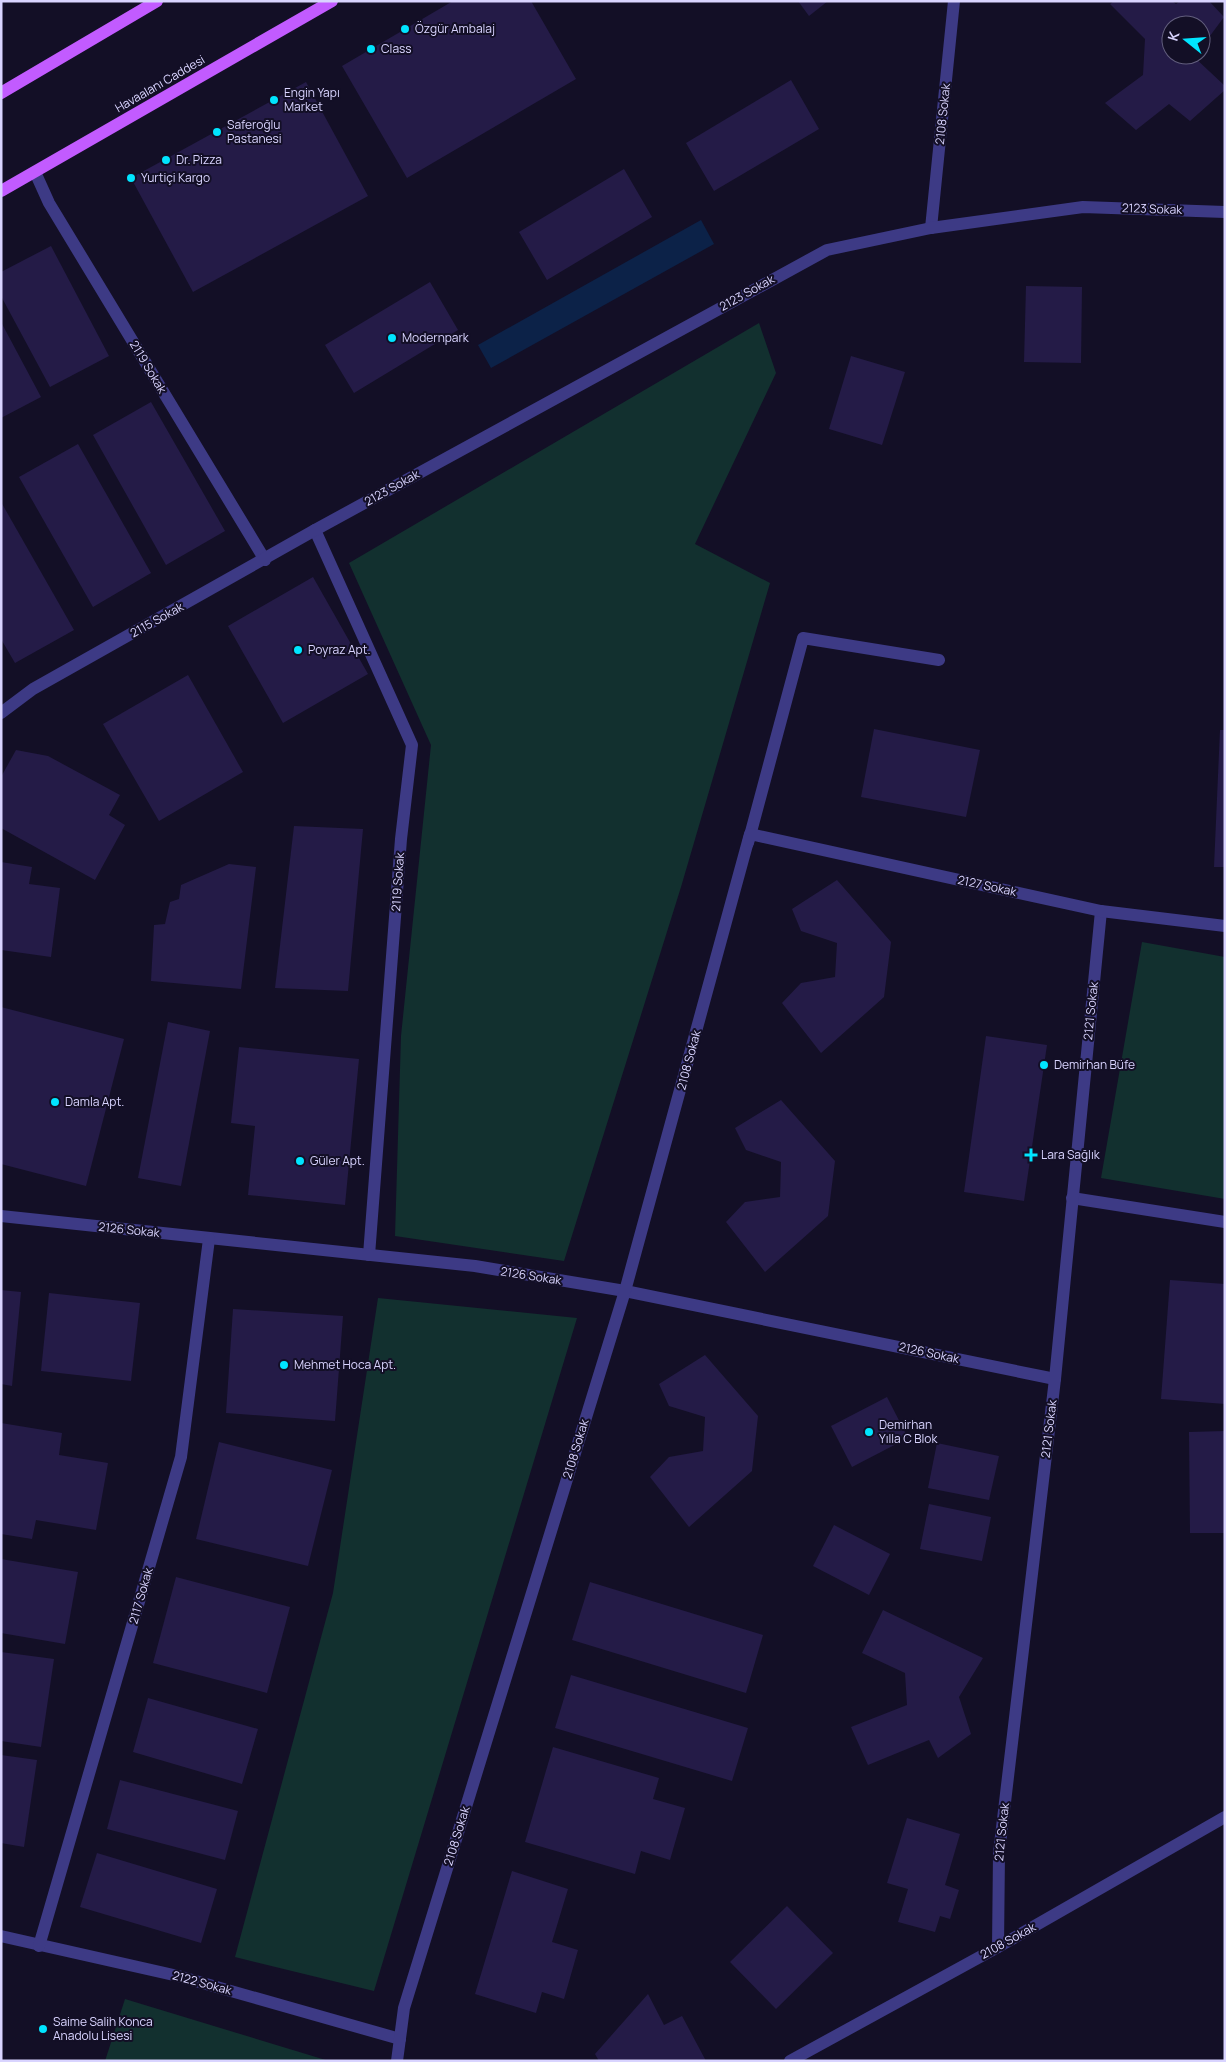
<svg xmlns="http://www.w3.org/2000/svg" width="1226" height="2062" font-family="Manrope,sans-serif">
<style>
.green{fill:#12302f}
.water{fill:#0c2248}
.building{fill:#241b47}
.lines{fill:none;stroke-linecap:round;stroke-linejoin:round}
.lane{stroke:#3d3a85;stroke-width:12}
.street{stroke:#3d3a85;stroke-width:12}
.primary{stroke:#c25bff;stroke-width:12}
.poi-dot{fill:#00e5ff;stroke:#130f26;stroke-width:2}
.labels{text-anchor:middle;stroke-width:4;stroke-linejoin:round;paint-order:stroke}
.poi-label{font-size:12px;fill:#d9d4ff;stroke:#130f26;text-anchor:start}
.street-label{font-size:12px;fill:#d9d4ff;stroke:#130f26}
</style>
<rect width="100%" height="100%" fill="#130f26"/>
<g class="green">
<polygon points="759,323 776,373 695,544 770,583 681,887 564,1261 395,1236 401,1036 431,745 349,563"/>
<polygon points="1142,942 1225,957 1225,1199 1101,1178"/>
<polygon points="378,1298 577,1318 374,1991 235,1957 333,1593"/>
<polygon points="125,1999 329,2061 105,2061"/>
</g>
<polygon class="water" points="701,220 714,244 491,368 478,345"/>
<g class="building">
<polygon points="453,1 531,1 576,79 407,178 342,66"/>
<polygon points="798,1 828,1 809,16"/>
<polygon points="1114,1 1172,1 1176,4 1180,1 1209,1 1224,17 1201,48 1201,25 1171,25 1171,55 1196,55 1194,57 1225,86 1225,90 1190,121 1169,104 1136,130 1105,103 1143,75 1145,39 1110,4"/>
<polygon points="791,80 819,129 714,191 686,143"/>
<polygon points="306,82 368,196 193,292 131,178"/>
<polygon points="624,169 652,217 547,280 519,232"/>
<polygon points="51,246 109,356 50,387 1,296 1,272"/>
<polygon points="430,282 458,330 354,393 325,345"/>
<polygon points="1026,286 1082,287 1081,363 1024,362"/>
<polygon points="1,322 41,397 1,418"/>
<polygon points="851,356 905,372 882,445 829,429"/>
<polygon points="151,402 225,531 166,565 93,435"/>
<polygon points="78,444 151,573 93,607 19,477"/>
<polygon points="1,502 74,630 15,663 1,639"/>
<polygon points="313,577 368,674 283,723 228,626"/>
<polygon points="188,675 243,772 159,821 103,724"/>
<polygon points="874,729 980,750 966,817 861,797"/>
<polygon points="1220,730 1225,730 1225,867 1214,867"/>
<polygon points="16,750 48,756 120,795 109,815 125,825 95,880 1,828 1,777"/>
<polygon points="294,826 363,829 348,991 275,988"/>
<polygon points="1,862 32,867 29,884 60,888 51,957 1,950"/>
<polygon points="229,864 256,867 241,989 151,981 154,925 165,924 170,902 179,899 181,885"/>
<polygon points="837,880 891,942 884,997 821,1053 782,1003 801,983 835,977 837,943 801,931 792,909"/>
<polygon points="1,1007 124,1039 86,1186 1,1164"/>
<polygon points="168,1022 210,1031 181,1186 138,1178"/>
<polygon points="986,1036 1047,1045 1024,1201 964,1192"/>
<polygon points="239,1047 359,1059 345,1205 248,1195 255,1126 231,1123"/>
<polygon points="781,1100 835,1161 828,1216 765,1272 726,1222 745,1202 780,1197 781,1162 746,1150 735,1128"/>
<polygon points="1170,1280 1225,1284 1225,1404 1161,1399"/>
<polygon points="1,1290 21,1292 12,1386 1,1384"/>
<polygon points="49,1293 140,1303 131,1381 41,1371"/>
<polygon points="233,1309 343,1316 335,1421 226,1413"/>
<polygon points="705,1355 758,1416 752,1471 689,1527 650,1477 669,1457 703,1451 705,1417 669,1406 659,1384"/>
<polygon points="887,1397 908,1438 852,1467 831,1426"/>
<polygon points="1,1423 62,1433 59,1455 108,1463 96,1530 36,1520 32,1539 1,1534"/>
<polygon points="1225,1431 1225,1533 1190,1533 1189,1432"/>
<polygon points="219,1442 332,1470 308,1566 196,1539"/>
<polygon points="937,1443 999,1456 989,1500 928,1488"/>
<polygon points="929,1504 991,1517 982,1561 920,1549"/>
<polygon points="834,1525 890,1554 869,1595 813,1566"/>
<polygon points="1,1559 78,1572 65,1644 1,1633"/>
<polygon points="176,1577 290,1607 267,1693 153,1663"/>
<polygon points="590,1582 763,1635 746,1693 572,1640"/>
<polygon points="883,1610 983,1658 959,1697 971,1734 938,1758 929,1740 868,1765 851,1727 907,1705 905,1673 862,1653"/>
<polygon points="1,1652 54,1659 41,1747 1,1741"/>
<polygon points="571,1675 748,1728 732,1781 555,1728"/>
<polygon points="148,1698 258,1729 242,1784 133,1752"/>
<polygon points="553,1747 659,1778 653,1799 685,1808 670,1860 641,1851 635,1874 525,1842"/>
<polygon points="1,1755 37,1760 24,1847 1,1843"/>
<polygon points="120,1780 238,1811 225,1860 107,1829"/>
<polygon points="907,1818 960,1834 945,1885 959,1890 950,1919 940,1916 935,1932 898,1922 908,1889 887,1883"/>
<polygon points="97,1853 217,1889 201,1943 80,1907"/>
<polygon points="512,1871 568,1889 552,1942 578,1950 564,1999 542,1992 536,2013 475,1994"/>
<polygon points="787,1906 833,1953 776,2009 730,1962"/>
<polygon points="648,1994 664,2025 682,2016 706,2061 599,2061 595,2054"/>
</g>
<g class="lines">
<polyline class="lane" points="748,843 803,638 939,660"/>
<g class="street">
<polyline points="35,172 49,203 265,560"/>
<polyline points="931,228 954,1"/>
<polyline points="315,530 412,745 401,839 369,1255"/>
<polyline points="1,713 33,689 315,530 827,250 931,228 1083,207 1225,212"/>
<polyline points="1072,1198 1225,1222"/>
<polyline points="1,1216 475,1266 625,1291 1055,1379"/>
<polyline points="1,1936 178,1976 400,2039"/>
<polyline points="39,1946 181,1457 209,1239"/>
<polyline points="998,1947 999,1853 1055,1379 1101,911"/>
<polyline points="397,2061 404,2008 625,1291 750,834 1101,911 1225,926"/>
<polyline points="790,2061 998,1947 1225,1817"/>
</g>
<g class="primary">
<polyline points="1,93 157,1"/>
<polyline points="1,191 332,1"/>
</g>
</g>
<g class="poi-dot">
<circle cx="405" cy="29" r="5"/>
<circle cx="371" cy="49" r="5"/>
<circle cx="274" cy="100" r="5"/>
<circle cx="217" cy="132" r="5"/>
<circle cx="166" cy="160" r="5"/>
<circle cx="131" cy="178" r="5"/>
<circle cx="392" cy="338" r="5"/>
<circle cx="298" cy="650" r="5"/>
<circle cx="1044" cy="1065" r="5"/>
<circle cx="55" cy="1102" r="5"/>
<path d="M1028.5 1147.5h5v5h5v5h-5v5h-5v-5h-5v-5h5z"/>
<circle cx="300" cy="1161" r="5"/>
<circle cx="284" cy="1365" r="5"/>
<circle cx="869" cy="1432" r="5"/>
<circle cx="43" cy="2029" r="5"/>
</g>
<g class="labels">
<g class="poi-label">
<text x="415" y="33">Özgür Ambalaj</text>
<text x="381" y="53">Class</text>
<text x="284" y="97">Engin Yapı<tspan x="284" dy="14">Market</tspan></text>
<text x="227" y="129">Saferoğlu<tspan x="227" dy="14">Pastanesi</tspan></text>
<text x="176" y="164">Dr. Pizza</text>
<text x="141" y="182">Yurtiçi Kargo</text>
<text x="402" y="342">Modernpark</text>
<text x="308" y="654">Poyraz Apt.</text>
<text x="1054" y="1069">Demirhan Büfe</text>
<text x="65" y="1106">Damla Apt.</text>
<text x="1041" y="1159">Lara Sağlık</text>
<text x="310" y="1165">Güler Apt.</text>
<text x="294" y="1369">Mehmet Hoca Apt.</text>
<text x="879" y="1429">Demirhan<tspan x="879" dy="14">Yılla C Blok</tspan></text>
<text x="53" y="2026">Saime Salih Konca<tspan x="53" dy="14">Anadolu Lisesi</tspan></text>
</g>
<g class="street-label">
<text transform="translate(160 84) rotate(-30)" y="4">Havaalanı Caddesi</text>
<text transform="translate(943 114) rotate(-84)" y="4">2108 Sokak</text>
<text transform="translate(1152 209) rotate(2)" y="4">2123 Sokak</text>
<text transform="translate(747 293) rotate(-29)" y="4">2123 Sokak</text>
<text transform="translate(148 367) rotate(59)" y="4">2119 Sokak</text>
<text transform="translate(392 488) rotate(-29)" y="4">2123 Sokak</text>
<text transform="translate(157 620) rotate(-29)" y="4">2115 Sokak</text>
<text transform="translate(398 882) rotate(-86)" y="4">2119 Sokak</text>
<text transform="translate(987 886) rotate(12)" y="4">2127 Sokak</text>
<text transform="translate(1091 1011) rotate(-84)" y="4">2121 Sokak</text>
<text transform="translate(689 1060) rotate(-75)" y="4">2108 Sokak</text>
<text transform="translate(129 1230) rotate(6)" y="4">2126 Sokak</text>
<text transform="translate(531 1276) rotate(9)" y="4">2126 Sokak</text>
<text transform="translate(929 1353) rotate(12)" y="4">2126 Sokak</text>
<text transform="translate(1049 1429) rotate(-83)" y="4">2121 Sokak</text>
<text transform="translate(576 1449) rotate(-73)" y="4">2108 Sokak</text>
<text transform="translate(141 1596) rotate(-74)" y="4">2117 Sokak</text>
<text transform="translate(1002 1832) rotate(-84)" y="4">2121 Sokak</text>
<text transform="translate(457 1836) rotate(-73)" y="4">2108 Sokak</text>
<text transform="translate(1008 1941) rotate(-29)" y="4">2108 Sokak</text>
<text transform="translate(202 1983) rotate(15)" y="4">2122 Sokak</text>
</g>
</g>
<rect width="1226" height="2062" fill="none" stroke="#d9d4ff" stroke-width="5"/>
<g transform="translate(1186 40) rotate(287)"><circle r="24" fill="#130f26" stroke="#625e7d"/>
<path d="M0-4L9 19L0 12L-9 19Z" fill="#00e5ff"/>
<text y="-8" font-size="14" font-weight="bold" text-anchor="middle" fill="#d9d4ff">K</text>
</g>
</svg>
